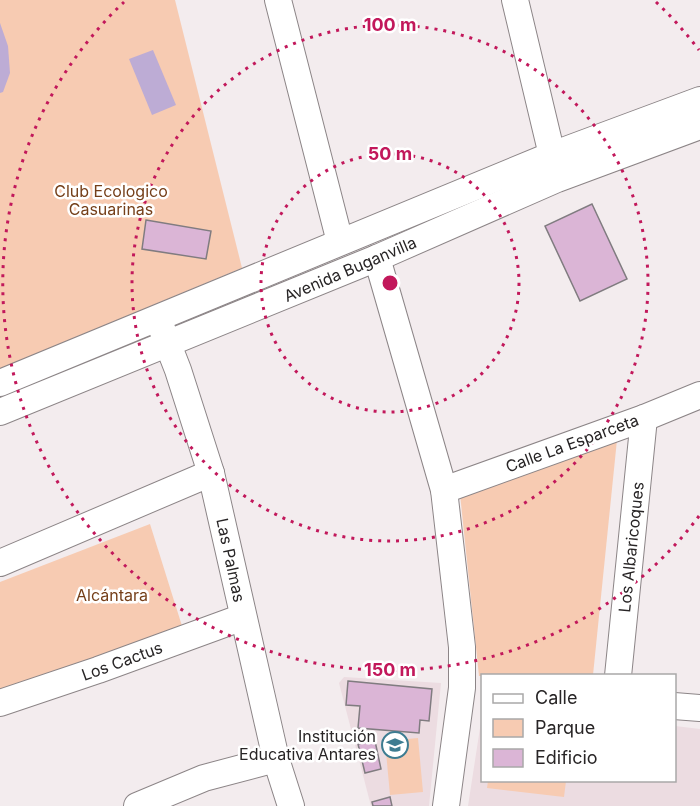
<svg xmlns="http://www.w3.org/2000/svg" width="700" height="806" font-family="Inter,sans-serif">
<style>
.built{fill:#ecdce1}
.green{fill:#f7cbb2}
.water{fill:#bdacd5}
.building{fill:#dbb5d6;stroke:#807c80;stroke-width:1.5}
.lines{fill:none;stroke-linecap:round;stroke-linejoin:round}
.minor-casing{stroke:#8c8587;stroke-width:28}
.minor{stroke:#fff;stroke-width:26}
.ring{fill:none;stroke:#c2185b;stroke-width:3;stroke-dasharray:3 6}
.labels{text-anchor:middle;stroke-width:5;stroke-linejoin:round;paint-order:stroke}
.park-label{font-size:16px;fill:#753f19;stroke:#fff}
.street-label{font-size:16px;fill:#282526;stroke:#fff}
.poi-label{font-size:16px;fill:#282526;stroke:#fff;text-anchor:end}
.centre{fill:#c2185b;stroke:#fff;stroke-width:3}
.ring-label{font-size:18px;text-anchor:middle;font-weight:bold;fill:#c2185b;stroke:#fff;stroke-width:5;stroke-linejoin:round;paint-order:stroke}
</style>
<rect width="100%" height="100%" fill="#f3ecee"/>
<g class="built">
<polygon points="344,677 441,683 429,806 371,806 339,683"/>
<polygon points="482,715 482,780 674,780 675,726 700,729 700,806 468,806"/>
</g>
<g class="green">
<polygon points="0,0 175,0 242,268 0,369"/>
<polygon points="618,430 593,675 479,676 460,494"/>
<polygon points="150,524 182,626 0,692 0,582"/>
<polygon points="418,738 423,792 390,795 385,741"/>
<polygon points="488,781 566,781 564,797 487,788"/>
</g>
<g class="water">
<polygon points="0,23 8,46 10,73 3,92 0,93"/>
<polygon points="153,50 176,105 152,115 129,59"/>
</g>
<g class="building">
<polygon points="592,204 627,279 580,301 545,226"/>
<polygon points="146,220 211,231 206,259 142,249"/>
<polygon points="348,681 432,689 429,721 420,720 419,733 358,728 360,706 346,705"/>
<polygon points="375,741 381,769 365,773 358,744"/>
<polygon points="390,797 392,806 373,806 372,802"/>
</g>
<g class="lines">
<defs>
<g id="minor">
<polyline points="278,0 340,242"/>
<polyline points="515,0 552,155"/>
<polyline points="377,258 444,490 462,647 462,688 446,806"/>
<polyline points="162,329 178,370 211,473 276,759 291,806"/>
<polyline points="0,383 552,155 700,100"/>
<polyline points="0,412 377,258 557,179 700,126"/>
<polyline points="444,490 644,418 700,395"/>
<polyline points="0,563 211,473"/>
<polyline points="618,676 644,418"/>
<polyline points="0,703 98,670 243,617"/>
<polyline points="674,706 700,708"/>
<polyline points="137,806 204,778 276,759"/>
</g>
</defs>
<use href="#minor" class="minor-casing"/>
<use href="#minor" class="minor"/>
</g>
<g class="ring">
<circle cx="390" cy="283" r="129"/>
<circle cx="390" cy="283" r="258"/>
<path d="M699 516A387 387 0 1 1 124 2M656 2A387 387 0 0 1 699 50"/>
</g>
<defs>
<symbol id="school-ring" viewBox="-11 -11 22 22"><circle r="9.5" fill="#fff" stroke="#3d7c91" stroke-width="1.5"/><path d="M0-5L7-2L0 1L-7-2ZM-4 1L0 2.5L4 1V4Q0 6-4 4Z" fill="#3d7c91"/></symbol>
</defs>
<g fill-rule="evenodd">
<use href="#school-ring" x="380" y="730" width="30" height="30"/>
</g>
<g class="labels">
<g class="park-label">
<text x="111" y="197">Club Ecologico<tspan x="111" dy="18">Casuarinas</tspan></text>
<text x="112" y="601">Alcántara</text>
</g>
<g class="street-label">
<text transform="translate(350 269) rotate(-23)" y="6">Avenida Buganvilla</text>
<text transform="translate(572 443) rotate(-20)" y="6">Calle La Esparceta</text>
<text transform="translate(631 547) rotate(-84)" y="6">Los Albaricoques</text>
<text transform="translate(231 560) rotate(78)" y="6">Las Palmas</text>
<text transform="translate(122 661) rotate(-20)" y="6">Los Cactus</text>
</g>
<g class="poi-label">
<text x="376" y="742">Institución<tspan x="376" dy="18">Educativa Antares</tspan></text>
</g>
</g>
<circle cx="390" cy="283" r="9" class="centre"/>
<g class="ring-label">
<text x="390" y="31">100 m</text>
<text x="390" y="160">50 m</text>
<text x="390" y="676">150 m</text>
</g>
<rect x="481" y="674" width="195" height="108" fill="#ffffff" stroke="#a9a8a8" stroke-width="1.5"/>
<rect x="493" y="694" width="30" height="9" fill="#ffffff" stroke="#a9a8a8" stroke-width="1.5"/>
<text x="535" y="704" font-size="18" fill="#282526">Calle</text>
<rect x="493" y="719" width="30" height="18" fill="#f7cbb2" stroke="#a9a8a8" stroke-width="1.5"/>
<text x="535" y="734" font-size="18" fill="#282526">Parque</text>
<rect x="493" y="749" width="30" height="18" fill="#dbb5d6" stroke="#a9a8a8" stroke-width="1.5"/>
<text x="535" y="764" font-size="18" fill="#282526">Edificio</text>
</svg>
